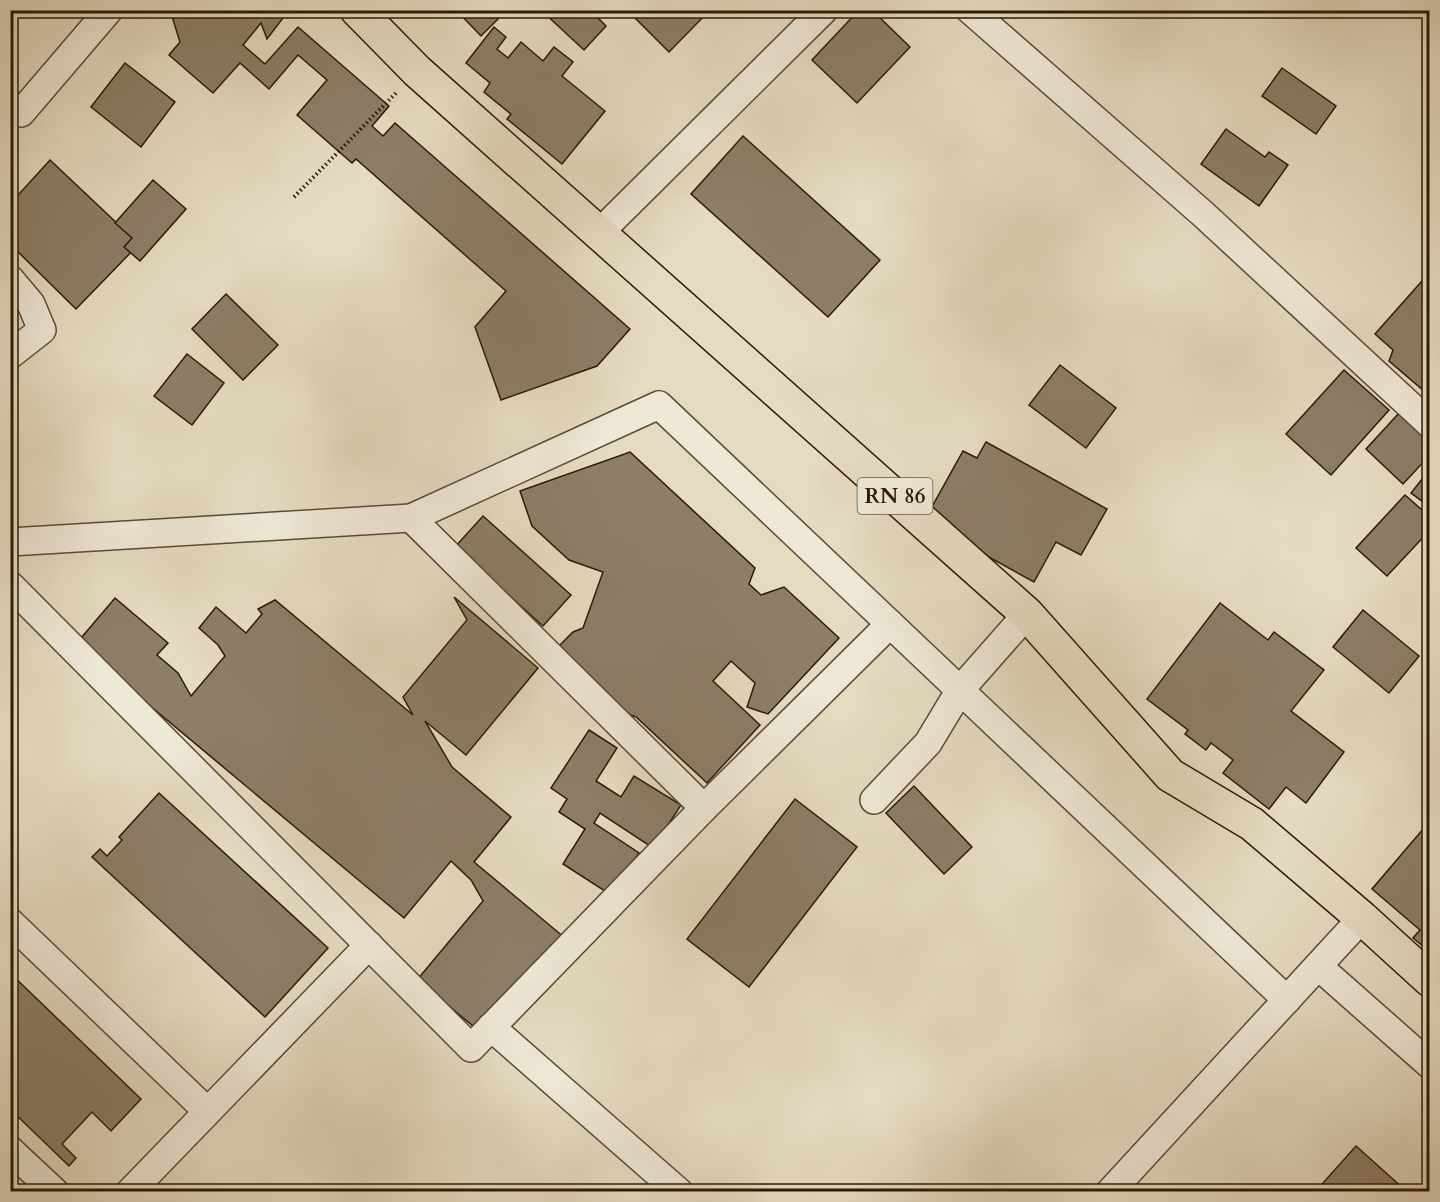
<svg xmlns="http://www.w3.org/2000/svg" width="1440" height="1202" font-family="Cardo,serif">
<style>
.building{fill:#8c7e67;stroke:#2b1a05;stroke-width:1.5}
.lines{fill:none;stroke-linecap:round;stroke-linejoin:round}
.minor-casing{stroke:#5a4a34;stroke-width:30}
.major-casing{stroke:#2b1a05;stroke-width:36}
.path{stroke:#2b1a05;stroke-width:4;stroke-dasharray:1.5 3;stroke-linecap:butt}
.minor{stroke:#eee8d7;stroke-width:27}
.major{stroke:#e5dbc1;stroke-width:33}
.labels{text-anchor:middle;stroke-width:5;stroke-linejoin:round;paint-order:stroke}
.shield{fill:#eee8d7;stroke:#665844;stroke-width:1.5}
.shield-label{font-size:21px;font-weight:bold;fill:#2b1a05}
</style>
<rect width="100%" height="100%" fill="#e5dbc1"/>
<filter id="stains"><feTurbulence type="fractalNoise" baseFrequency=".00333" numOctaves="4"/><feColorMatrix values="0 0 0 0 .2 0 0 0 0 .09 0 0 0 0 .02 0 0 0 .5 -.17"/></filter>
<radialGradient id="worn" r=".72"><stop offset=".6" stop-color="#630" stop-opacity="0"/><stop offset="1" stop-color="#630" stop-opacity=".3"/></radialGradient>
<g class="building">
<polygon points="289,10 267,39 261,23 243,45 265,64 298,27 389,106 372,126 383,136 395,123 630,329 597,366 501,400 475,327 506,291 356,159 352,163 297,115 327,80 298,55 269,89 240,63 213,93 169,55 180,42 170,10"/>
<polygon points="456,10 507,10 481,36"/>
<polygon points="541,10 590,10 606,26 584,50"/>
<polygon points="627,10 710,10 669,52"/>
<polygon points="859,10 872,10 910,47 857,103 812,60"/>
<polygon points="494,27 506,37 497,49 508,58 521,42 543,61 554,47 573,62 562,76 605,111 562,164 507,119 511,114 484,92 490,83 466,63"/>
<polygon points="125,63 175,102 141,147 91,107"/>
<polygon points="1282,68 1336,106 1316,134 1262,96"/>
<polygon points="1226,129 1265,157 1269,152 1288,165 1259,206 1201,164"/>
<polygon points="743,136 880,260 828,317 691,194"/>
<polygon points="50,160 139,244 76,309 10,244 10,204"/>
<polygon points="153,180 186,209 140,261 124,247 132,238 115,223"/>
<polygon points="1430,272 1430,396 1389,361 1393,350 1375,334"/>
<polygon points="226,294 278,345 243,380 192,329"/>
<polygon points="187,354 224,383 192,425 154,396"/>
<polygon points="1060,365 1116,408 1086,448 1029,405"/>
<polygon points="1344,370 1389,410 1331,475 1286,434"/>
<polygon points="1399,413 1430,442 1430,455 1403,484 1366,449"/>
<polygon points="986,442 1107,509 1081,555 1056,542 1034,582 924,521 963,451 977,458"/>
<polygon points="630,452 755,568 749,584 761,595 784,587 839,638 768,714 747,707 755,683 731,661 713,681 760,725 707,783 636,717 620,711 559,646 573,632 583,628 603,572 569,560 532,526 520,491"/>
<polygon points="1430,469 1430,507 1411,493"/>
<polygon points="1405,495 1430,517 1430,530 1387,576 1356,548"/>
<polygon points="483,516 571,595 543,626 455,547"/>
<polygon points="454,597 538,668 466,755 425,721 452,767 511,817 474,862 565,938 484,1035 417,980 483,901 471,880 451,861 404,918 76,644 115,598 168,643 157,655 178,673 191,696 225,656 218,645 199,628 216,607 246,633 262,614 258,609 275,600 413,715 403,697 467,620"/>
<polygon points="1220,603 1268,640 1274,632 1324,670 1291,711 1344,752 1306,803 1286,787 1269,809 1223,773 1233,760 1211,743 1206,750 1185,734 1188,730 1147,699"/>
<polygon points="1363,610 1419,656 1389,693 1333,647"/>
<polygon points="589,730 617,748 596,781 621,797 634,776 681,805 653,848 600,813 594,823 639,853 611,895 563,864 585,829 559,812 567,799 551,788"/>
<polygon points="914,786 972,847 944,874 886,813"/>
<polygon points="159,793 328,948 265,1017 92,857 100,849 107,856 122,840 119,837"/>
<polygon points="795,799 857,847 749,987 687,939"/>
<polygon points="1430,821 1430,952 1413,938 1420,930 1372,889"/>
<polygon points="10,973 141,1099 111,1131 92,1112 62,1144 76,1158 69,1166 10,1109"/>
<polygon points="1356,1146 1405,1190 1404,1192 1315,1192"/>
</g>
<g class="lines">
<defs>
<g id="minor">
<polyline points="970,10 1203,214 1430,424"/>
<polyline points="10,105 21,113 109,10"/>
<polyline points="599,233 824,10"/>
<polyline points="10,279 31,304 42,330 10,355"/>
<polyline points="411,518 704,808"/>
<polyline points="10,542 411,518 659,405 1287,1000"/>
<polyline points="10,585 471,1048 704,808 890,624"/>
<polyline points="874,800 928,743 960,690 1027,614"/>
<polyline points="10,922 207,1111"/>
<polyline points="1318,966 1430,1065"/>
<polyline points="491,1027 679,1192"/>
<polyline points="10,1150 55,1192"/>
<polyline points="130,1192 369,945"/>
<polyline points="1110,1192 1362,918"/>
</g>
<polyline id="major" points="357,10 417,71 1027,614 1170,775 1252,824 1362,918 1430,980"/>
</defs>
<use href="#minor" class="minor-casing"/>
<use href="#major" class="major-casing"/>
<polyline class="path" points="294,197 397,92"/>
<use href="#minor" class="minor"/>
<use href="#major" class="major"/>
</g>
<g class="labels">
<rect class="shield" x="857.5" y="478" width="75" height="36" rx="4.5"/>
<g class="shield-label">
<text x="895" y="503">RN 86</text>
</g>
</g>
<rect width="1440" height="1202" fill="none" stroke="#e5dbc1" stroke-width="36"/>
<rect x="12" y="12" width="1416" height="1178" fill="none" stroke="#2b1a05" stroke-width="3"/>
<rect x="18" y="18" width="1404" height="1166" fill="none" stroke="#2b1a05" stroke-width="1.5"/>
<rect width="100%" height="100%" filter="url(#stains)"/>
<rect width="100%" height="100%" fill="url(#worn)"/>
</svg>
